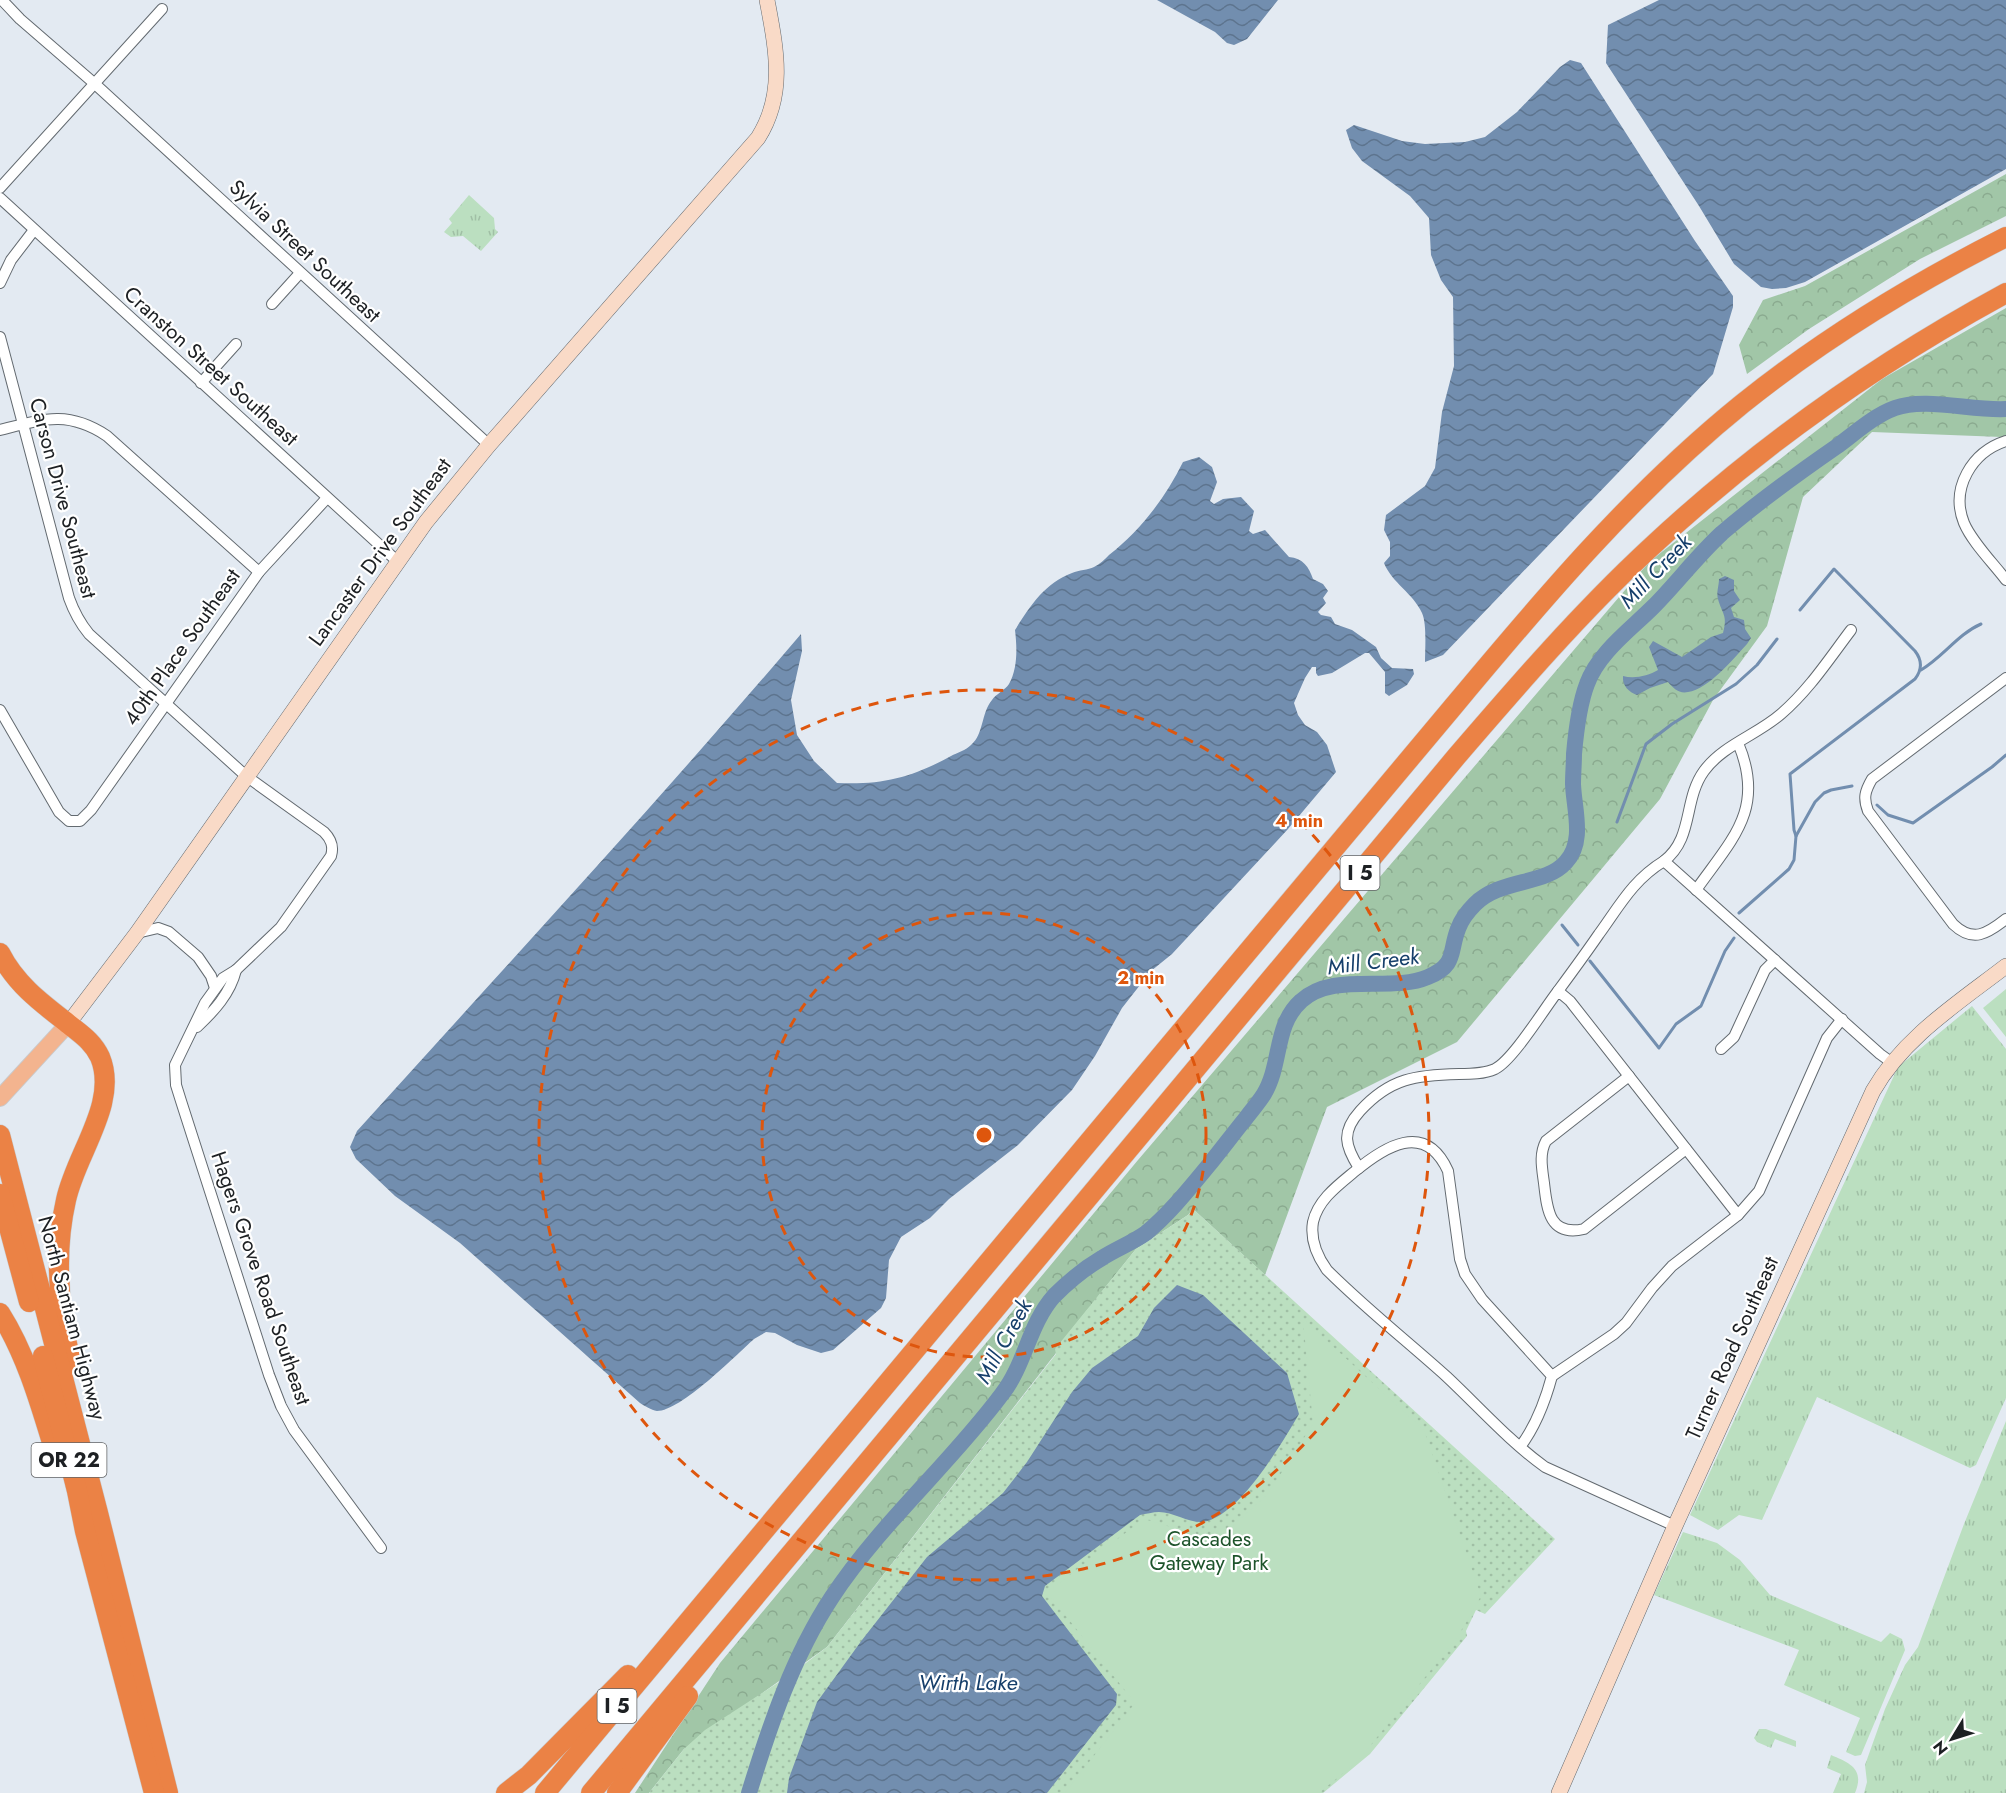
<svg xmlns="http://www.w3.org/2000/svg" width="2006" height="1793" font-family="Jost,sans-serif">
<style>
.grass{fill:url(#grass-tufts)}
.forest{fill:url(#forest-crowns)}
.park{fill:url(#park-dots)}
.pitch{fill:#bbdfc0}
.water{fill:url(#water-waves)}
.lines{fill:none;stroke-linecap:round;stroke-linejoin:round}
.stream{stroke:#728eaf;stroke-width:3}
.river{stroke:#728eaf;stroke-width:16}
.minor-casing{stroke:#636a70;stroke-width:12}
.secondary-casing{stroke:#636a70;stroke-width:16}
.primary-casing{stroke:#c9c9ca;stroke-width:18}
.motorway-casing{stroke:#c9c9ca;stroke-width:21}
.minor{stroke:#fff;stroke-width:10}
.secondary{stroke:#f9dac7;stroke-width:15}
.primary{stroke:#f3b48f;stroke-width:16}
.motorway{stroke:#eb8245;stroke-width:20}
.ring{fill:none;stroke:#de560d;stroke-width:3;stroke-dasharray:10 8}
.labels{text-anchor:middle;stroke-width:4.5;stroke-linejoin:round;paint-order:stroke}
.shield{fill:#fff;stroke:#616365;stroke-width:1.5}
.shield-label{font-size:20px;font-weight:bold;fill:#1d2023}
.street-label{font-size:21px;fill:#1d2023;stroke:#fff}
.park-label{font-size:21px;fill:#1d542b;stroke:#fff}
.water-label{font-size:22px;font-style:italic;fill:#163f6b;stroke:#fff}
.centre{fill:#de560d;stroke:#fff;stroke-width:3}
.ring-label{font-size:18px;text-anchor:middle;font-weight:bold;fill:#de560d;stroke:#fff;stroke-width:4.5;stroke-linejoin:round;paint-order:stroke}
</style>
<defs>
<pattern id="grass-tufts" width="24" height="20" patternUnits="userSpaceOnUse" patternTransform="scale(1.5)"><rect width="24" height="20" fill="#bbdfc0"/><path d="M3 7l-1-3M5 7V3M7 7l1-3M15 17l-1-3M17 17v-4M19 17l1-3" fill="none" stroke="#a0bfa5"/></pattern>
<pattern id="forest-crowns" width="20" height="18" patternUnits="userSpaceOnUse" patternTransform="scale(1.5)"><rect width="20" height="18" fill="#a1c6a7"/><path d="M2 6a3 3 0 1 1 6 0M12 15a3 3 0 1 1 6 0" fill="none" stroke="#8aaa8f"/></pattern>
<pattern id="park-dots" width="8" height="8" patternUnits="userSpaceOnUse" patternTransform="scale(1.5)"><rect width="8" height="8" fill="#bbdfc0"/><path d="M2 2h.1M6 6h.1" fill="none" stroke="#a0bfa5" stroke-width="1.8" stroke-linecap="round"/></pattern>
<pattern id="water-waves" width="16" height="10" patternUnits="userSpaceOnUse" patternTransform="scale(1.5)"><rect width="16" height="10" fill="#728eaf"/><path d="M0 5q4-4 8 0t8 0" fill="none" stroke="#5d748e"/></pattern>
</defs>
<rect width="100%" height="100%" fill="#e3eaf2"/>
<g class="grass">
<polygon points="469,195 494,218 495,229 498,232 481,251 463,236 451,237 444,232 452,223 449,219"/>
<polygon points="2006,989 2006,1037 1983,1008"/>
<polygon points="1972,1006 2006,1049 2006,1398 1976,1465 1970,1468 1817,1397 1762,1520 1739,1515 1718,1530 1690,1515 1898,1067"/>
<polygon points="2006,1421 2006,1793 1864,1793 1867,1782 1865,1765 1885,1709 1905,1665 1918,1647 1964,1524"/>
<polygon points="1683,1532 1717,1543 1740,1560 1770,1595 1881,1642 1890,1633 1902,1639 1905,1650 1861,1755 1855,1756 1846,1752 1860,1718 1784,1685 1799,1650 1654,1595"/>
<polygon points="1759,1729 1766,1729 1796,1741 1796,1747 1775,1739 1771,1748 1757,1742 1754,1738"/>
<path d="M1831,1755C1850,1763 1865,1769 1855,1793H1833L1841,1774L1827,1768Z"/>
</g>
<g class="forest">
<polygon points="2006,174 2006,216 1920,259 1809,329 1747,374 1739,345 1763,300 1805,286"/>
<polygon points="2006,308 2006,435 2002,437 1872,432 1803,497 1767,626 1713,700 1660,799 1457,1042 1327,1107 1265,1275 1193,1209 1188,1215 1136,1249 1056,1349 1056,1353 827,1647 684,1749 649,1793 635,1793 720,1663 1138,1160 1649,562 1882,379"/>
</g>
<polygon class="park" points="1193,1209 1555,1539 1485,1614 1476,1610 1466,1631 1467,1636 1370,1754 1323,1793 649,1793 684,1749 705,1730 790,1675 827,1647 1056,1354 1055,1349 1136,1249 1188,1215"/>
<polygon class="pitch" points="1303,1319 1424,1430 1481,1596 1458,1636 1358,1761 1319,1793 1065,1793 1135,1703 1047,1592 1144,1519 1204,1537 1231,1527 1267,1495 1313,1424"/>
<g class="water">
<polygon points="1157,0 1278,0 1247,39 1234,45 1227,43 1215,32"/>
<polygon points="1659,0 2006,0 2006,169 1805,282 1786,288 1772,289 1761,287 1734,264 1699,206 1606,63 1608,25"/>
<path d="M1570,60L1581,63L1695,241L1733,296V307L1713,374L1443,655L1425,662C1425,649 1427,624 1422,613C1413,593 1392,583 1384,563L1390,556V542L1384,530L1386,515L1425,486L1435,468L1442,412L1454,366L1453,297L1441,280L1431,255L1429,218L1410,196L1362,161L1352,148L1346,130L1354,125L1402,141L1425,144L1465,142L1485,137L1517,112L1560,67Z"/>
<path d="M1199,457L1212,467L1217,482L1210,501L1214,504L1223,499L1241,497L1254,511L1249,531L1253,534L1265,530L1289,557C1303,558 1309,567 1313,579L1323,584L1328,591L1323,598L1326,603L1318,612L1321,615L1331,617L1335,624L1352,630L1376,647L1381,658L1392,668L1413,669L1414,674L1407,685L1389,696L1385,693V672L1369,653H1365L1332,673L1318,676L1316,673V667H1312L1305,678L1294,703L1298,715L1305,725L1317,732L1327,745L1336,772L1288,829L1172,954L1151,971L1122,1008L1095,1056L1072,1090L1018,1145L949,1199L930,1218L901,1237L889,1260L886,1298L881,1308L833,1350L821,1353L797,1345L775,1333L766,1332L754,1339C735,1356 681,1411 657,1411C651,1410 645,1406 640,1403L460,1243L395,1196L356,1159L350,1147L357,1131C506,966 657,803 801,634L802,651L791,700L797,735L814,761L837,783C882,785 911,778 951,756C957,753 966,750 971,745C984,734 981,713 992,700C996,694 1005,690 1009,684C1018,668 1017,647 1015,630C1030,606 1045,583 1072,573C1079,570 1088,570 1094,567C1100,564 1105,559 1109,555C1140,531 1166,497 1183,462Z"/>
<path d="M1725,576L1734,580V591L1740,600L1731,608L1734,617L1744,620L1745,629L1751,638L1747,644C1733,659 1709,689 1688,692C1679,694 1673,688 1668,682L1650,688L1637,695C1629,692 1622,686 1623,676C1634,679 1648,676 1658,670L1649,647L1653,641L1682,657L1711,637L1723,633C1728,615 1722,614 1718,599C1716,592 1719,586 1719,579Z"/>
<path d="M1177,1285L1203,1295L1287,1373L1299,1414C1282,1443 1239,1517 1203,1522C1189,1523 1173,1512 1159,1512C1153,1512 1146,1514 1140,1515L1045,1586L1042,1596L1117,1694L1116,1705L1047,1793H787L789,1778L817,1702L862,1640L927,1557L1003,1493L1027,1462L1072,1392L1092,1368L1138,1336L1154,1308Z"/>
</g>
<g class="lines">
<g class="stream">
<path d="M1921,670C1943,657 1958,634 1981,624"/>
<polyline points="1877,805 1888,815 1913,823 1992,767 2006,755"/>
<polyline points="1617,822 1646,744 1672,724 1736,684 1757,665 1777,639"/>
<path d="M1796,836L1794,830L1790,774L1915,679C1922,670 1922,660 1915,651L1834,569L1800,610"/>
<polyline points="1739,913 1789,869 1794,860 1796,836 1815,802 1824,793 1831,790 1852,786"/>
<polyline points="1562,925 1578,945"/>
<polyline points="1590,961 1659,1048 1676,1024 1701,1006 1725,951 1734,938"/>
</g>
<path class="river" d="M749,1793C770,1725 793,1656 832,1597C881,1523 949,1465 1002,1394C1025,1365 1029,1324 1054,1296C1068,1282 1085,1268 1102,1258C1116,1249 1132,1243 1146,1233C1169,1214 1189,1189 1208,1166C1221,1150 1233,1134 1246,1118C1252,1110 1259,1102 1264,1094C1282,1064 1274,1025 1301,1001C1333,971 1391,993 1428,977C1457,965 1449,952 1458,929C1461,920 1469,910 1475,904C1501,878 1545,886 1566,862C1585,841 1574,810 1573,784C1573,774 1574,764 1574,754C1576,731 1579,705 1587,684C1598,653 1630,630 1653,607C1676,584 1697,556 1722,533C1758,502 1797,474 1836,447C1854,434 1873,416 1895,408C1925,397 1972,411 2006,409"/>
<defs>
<g id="minor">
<polyline points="2,0 20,19 95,84 489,445"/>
<polyline points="0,188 162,9"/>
<polyline points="0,198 397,561"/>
<polyline points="0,283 11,260 34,230"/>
<polyline points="272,304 300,273"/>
<path d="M0,337L69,598C74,612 80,623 89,634L246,776L324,832C331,839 334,846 331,856L281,927L236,970L223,978L205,1003L175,1065L176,1085L181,1101L269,1375L281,1406L294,1430L381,1548"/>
<polyline points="201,383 236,344"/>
<path d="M0,430C43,419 68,410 107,436L259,572"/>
<path d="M2006,441C1972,452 1950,488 1964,523C1972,542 1993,563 2006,580"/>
<path d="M2006,678L1872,779C1865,791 1863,798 1868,811L1953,924C1973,943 1987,934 2006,919"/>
<polyline points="0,710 59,812 69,821 80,821 91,810 259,572 327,498"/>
<path d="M1664,861C1694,838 1683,800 1704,771C1723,745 1757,735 1781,714C1809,690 1829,659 1851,630"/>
<path d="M1696,890C1732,839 1766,809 1738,743"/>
<polyline points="137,933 158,928 169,932 198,957 211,976 215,988"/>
<path d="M1558,991C1572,972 1586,953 1599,934C1620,905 1633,880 1664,861L1880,1054L1891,1062"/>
<path d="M197,1027C214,1011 230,994 236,970"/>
<polyline points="1721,1049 1734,1037 1765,970 1775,960"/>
<path d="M1629,1076L1546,1141C1539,1154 1542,1168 1544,1183C1547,1209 1549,1237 1584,1229L1686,1149"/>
<path d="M1359,1168C1345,1146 1341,1132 1360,1111C1390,1078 1416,1075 1459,1074C1470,1074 1484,1074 1495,1069C1513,1060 1544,1009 1558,991L1570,1001L1738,1215L1672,1266L1652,1288L1626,1323L1614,1334L1552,1376"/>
<polyline points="1738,1215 1759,1191 1827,1038 1842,1019"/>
<path d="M1520,1447C1536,1426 1545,1402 1552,1376L1482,1299L1465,1274L1460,1259L1448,1171C1425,1120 1384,1147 1354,1172C1337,1186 1318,1200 1313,1222C1310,1240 1317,1256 1327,1270C1365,1308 1407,1341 1447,1377C1479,1407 1509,1441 1545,1467L1675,1526"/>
</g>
<g id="secondary">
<path d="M68,1024L137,933L426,522L489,445L758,138C786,94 776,48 767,0"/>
<path d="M1559,1793L1675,1526L1873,1091C1903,1038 1958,1003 2006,966"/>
</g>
<polyline id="primary" points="0,1098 68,1024"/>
<g id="motorway">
<path d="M0,953C15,983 40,1002 66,1022C79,1033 92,1040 100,1057C119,1103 76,1153 66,1200C54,1252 59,1311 71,1363"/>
<polyline points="0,1135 98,1513 168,1793"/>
<polyline points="0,1194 29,1302"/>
<path d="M0,1313C26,1354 40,1403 54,1449"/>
<polyline points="43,1356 77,1491 85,1531 154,1793"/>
<polyline points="506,1793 529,1775 628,1675"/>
<path d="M545,1793C766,1528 988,1263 1209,998C1290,901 1371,804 1452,708C1542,600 1632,493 1742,404C1824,338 1913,284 2006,237"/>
<path d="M591,1793L1456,757C1518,685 1580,613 1650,548C1757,448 1877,363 2006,293"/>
<polyline points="617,1793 688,1696"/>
</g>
</defs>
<use href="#minor" class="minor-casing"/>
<use href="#secondary" class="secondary-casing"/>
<use href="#primary" class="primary-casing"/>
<use href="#motorway" class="motorway-casing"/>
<use href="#minor" class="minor"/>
<use href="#secondary" class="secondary"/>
<use href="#primary" class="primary"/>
<use href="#motorway" class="motorway"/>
</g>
<g class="ring">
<circle cx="984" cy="1135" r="222"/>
<circle cx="984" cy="1135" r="445"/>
</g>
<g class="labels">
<g class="shield">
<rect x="1340.5" y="856" width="39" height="34" rx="4.5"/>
<rect x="31.5" y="1443" width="75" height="34" rx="4.5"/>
<rect x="597.5" y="1689" width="39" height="34" rx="4.5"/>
</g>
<g class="shield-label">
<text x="1360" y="880">I 5</text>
<text x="69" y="1467">OR 22</text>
<text x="617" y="1713">I 5</text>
</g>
<g class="street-label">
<text transform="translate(305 251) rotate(43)" y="7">Sylvia Street Southeast</text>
<text transform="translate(211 366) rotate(42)" y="7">Cranston Street Southeast</text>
<text transform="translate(63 498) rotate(75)" y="7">Carson Drive Southeast</text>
<text transform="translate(380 552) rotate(-54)" y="7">Lancaster Drive Southeast</text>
<text transform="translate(182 647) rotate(-55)" y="7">40th Place Southeast</text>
<text transform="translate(261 1278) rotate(71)" y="7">Hagers Grove Road Southeast</text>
<text transform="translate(72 1318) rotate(75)" y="7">North Santiam Highway</text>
<text transform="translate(1732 1348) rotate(-66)" y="7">Turner Road Southeast</text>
</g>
<g class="park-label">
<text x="1209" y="1546">Cascades<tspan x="1209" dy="24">Gateway Park</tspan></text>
</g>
<g class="water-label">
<text transform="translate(1655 571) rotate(-46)" y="8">Mill Creek</text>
<text transform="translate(1373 961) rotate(-7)" y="8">Mill Creek</text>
<text transform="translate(1003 1341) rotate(-61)" y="8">Mill Creek</text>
<text x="968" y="1690">Wirth Lake</text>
</g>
</g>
<circle cx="984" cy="1135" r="9" class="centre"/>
<g class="ring-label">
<text x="1299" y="827">4 min</text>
<text x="1141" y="984">2 min</text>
</g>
<g transform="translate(1952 1739) rotate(232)" stroke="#ffffff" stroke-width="4.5" paint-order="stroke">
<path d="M0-4.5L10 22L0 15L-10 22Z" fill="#1d2023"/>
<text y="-9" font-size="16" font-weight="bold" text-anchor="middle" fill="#1d2023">N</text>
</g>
</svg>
